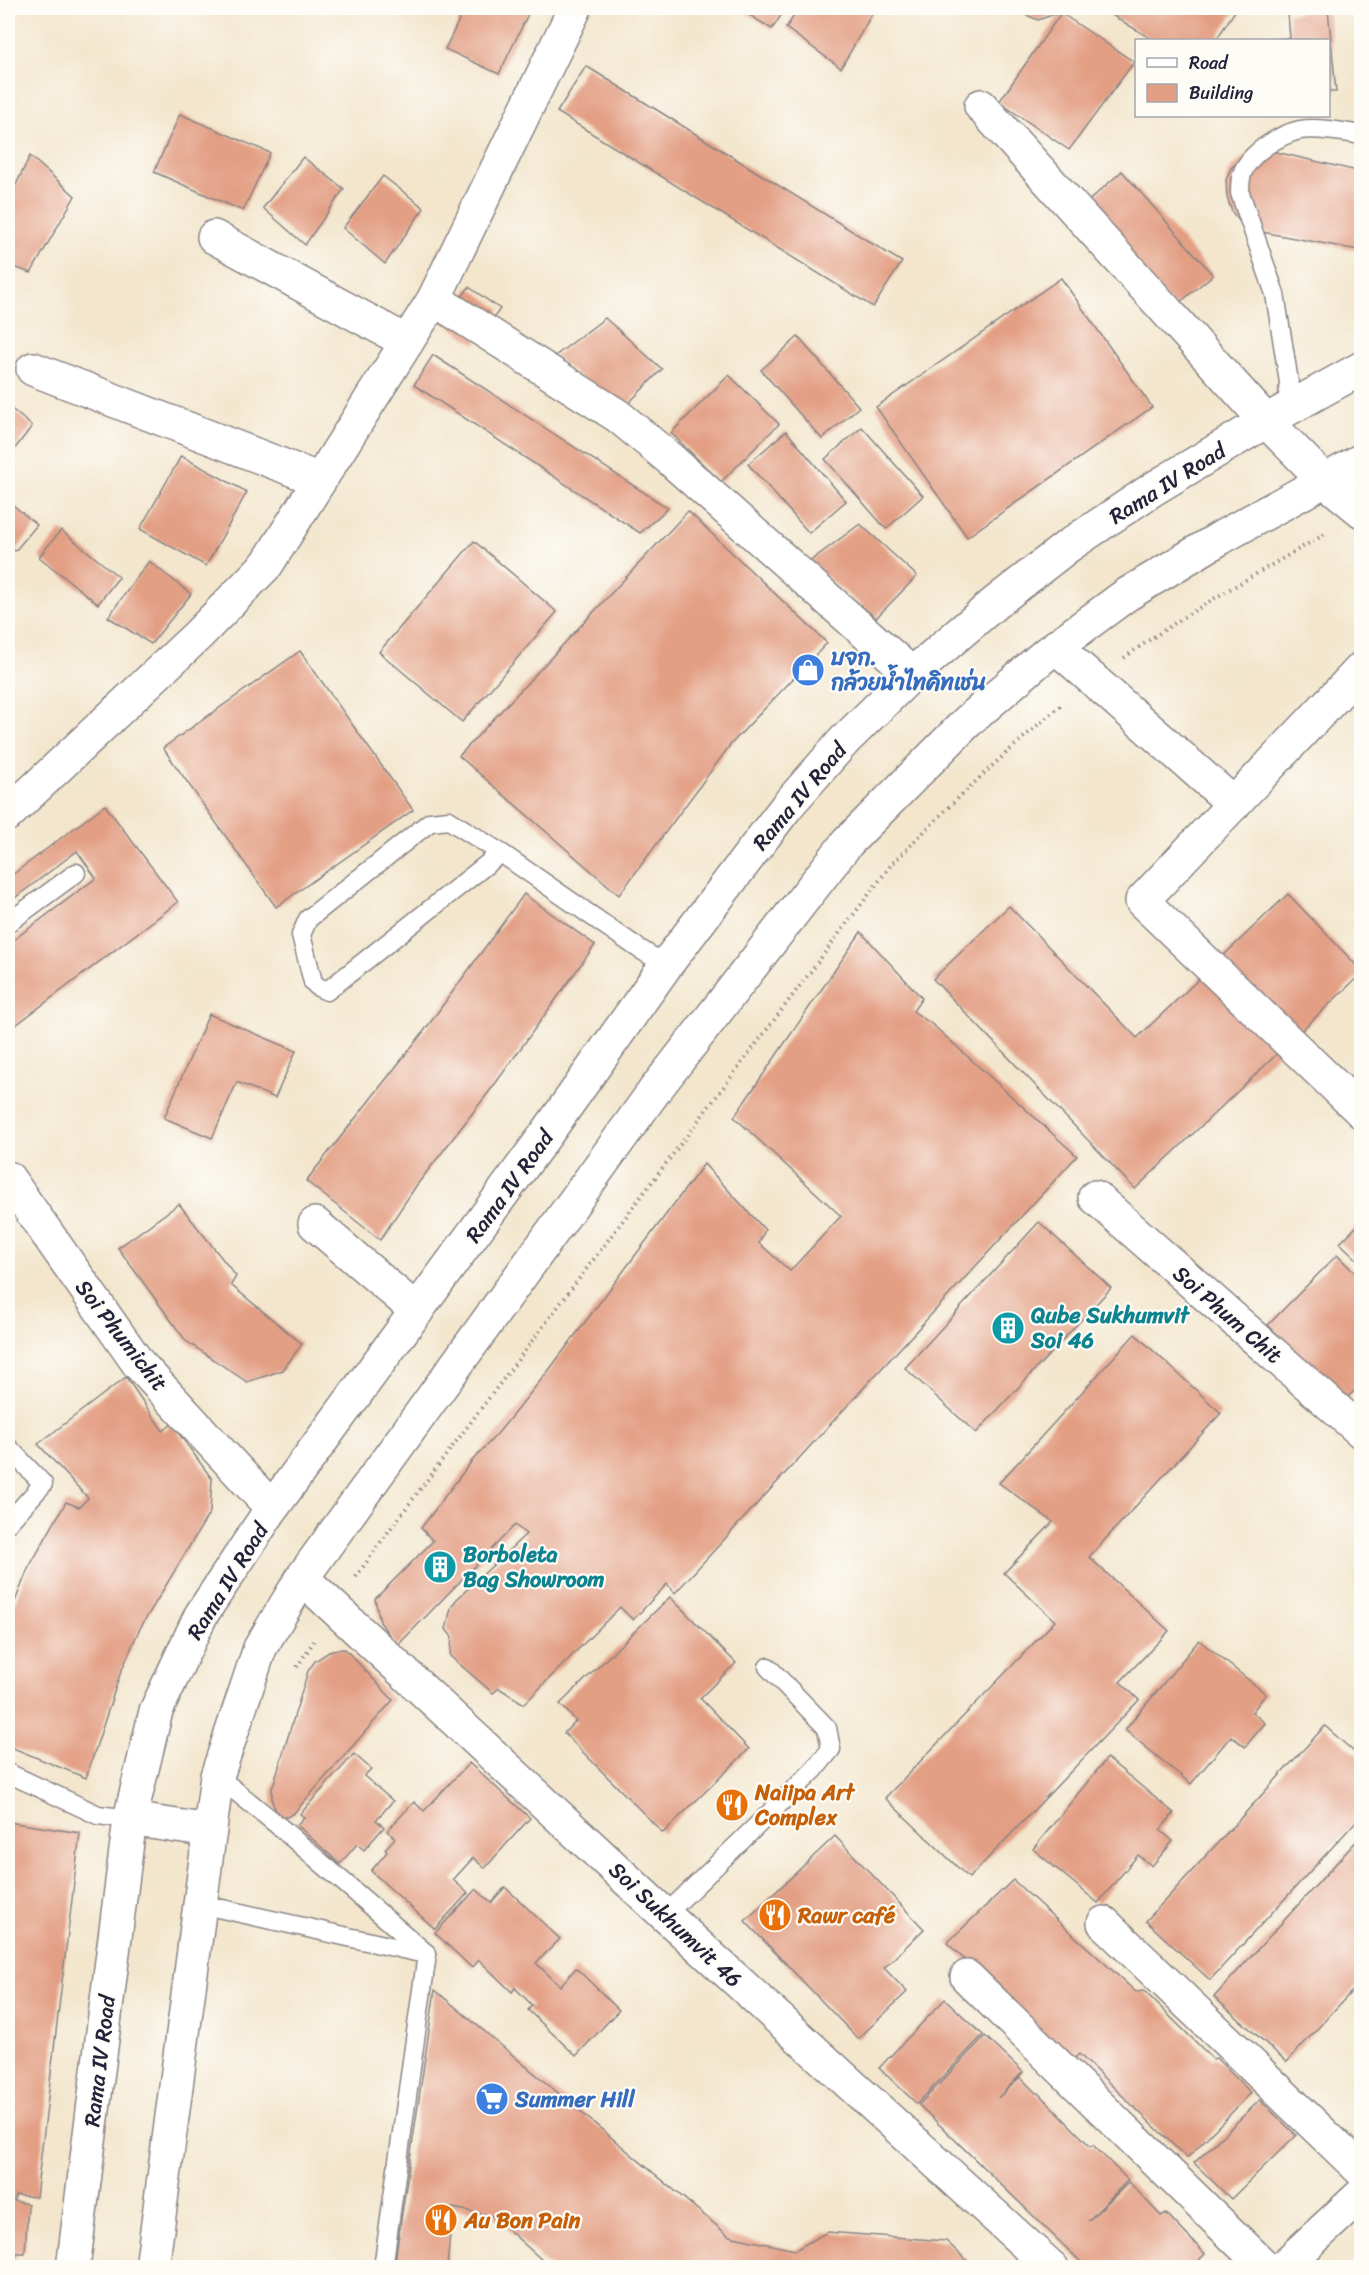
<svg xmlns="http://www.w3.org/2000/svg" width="1369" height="2275" font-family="Sriracha,'Playpen Sans Thai',sans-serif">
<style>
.building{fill:#e39f84}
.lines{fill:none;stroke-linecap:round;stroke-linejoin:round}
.service-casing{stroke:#8a8484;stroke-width:21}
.minor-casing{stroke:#8a8484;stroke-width:36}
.primary-casing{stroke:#8a8484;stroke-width:36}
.path{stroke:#8a8484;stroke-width:4;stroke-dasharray:1.5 4.5;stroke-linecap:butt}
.service{stroke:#fff;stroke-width:18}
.minor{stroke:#fff;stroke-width:33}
.primary{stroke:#fff;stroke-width:33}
.labels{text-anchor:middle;stroke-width:4.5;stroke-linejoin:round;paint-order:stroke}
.street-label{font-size:22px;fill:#22223b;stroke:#fdfcf7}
.shop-label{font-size:22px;font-weight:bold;fill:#366cbe;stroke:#fdfcf7;text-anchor:start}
.culture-label{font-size:22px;font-weight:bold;fill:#0d838f;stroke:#fdfcf7;text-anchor:start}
.food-label{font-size:22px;font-weight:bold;fill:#c56008;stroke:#fdfcf7;text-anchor:start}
</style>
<rect width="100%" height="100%" fill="#fdfcf7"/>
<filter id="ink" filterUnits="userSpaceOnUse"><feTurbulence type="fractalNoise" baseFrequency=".0167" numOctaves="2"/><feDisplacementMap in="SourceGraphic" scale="12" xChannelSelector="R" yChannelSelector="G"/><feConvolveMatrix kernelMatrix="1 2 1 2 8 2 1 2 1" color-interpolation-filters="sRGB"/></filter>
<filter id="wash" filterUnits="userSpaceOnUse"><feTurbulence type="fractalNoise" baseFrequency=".008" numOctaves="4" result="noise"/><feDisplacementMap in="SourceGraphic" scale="24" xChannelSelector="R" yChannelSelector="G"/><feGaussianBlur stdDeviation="1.35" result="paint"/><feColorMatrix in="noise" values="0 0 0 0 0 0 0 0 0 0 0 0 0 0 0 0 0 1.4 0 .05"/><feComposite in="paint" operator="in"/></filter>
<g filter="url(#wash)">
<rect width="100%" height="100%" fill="#f3e6cd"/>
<g id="blocks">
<g class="building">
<polygon points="465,8 531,8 499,74 445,49"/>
<polygon points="738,8 786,8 772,29"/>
<polygon points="799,8 866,8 873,12 841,68 786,28"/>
<polygon points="1010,8 1072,8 1038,20"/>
<polygon points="1103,8 1237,8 1216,40 1153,40 1102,9"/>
<polygon points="1328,9 1336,92 1329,92 1329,40 1271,40 1271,39 1290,38 1288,14"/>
<polygon points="1061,13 1134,62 1069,150 999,102"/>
<polygon points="586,66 902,262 873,307 557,112"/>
<polygon points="180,114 270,153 243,211 154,172"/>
<polygon points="1252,150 1276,152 1362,172 1362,249 1358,250 1262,232 1240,222 1232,212 1227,197 1226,180 1231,168"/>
<polygon points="30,156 75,196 31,273 8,265 8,201"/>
<polygon points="303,157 344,189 305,245 263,208"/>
<polygon points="1122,171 1213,275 1174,307 1084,205"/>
<polygon points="383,176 424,208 385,264 343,228"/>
<polygon points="1061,278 1152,407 967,537 876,407"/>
<polygon points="469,287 500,309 475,344 444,322"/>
<polygon points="605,318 662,369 620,412 555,356"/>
<polygon points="798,337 859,407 822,439 761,370"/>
<polygon points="433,355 668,508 640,533 414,385"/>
<polygon points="729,375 779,424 721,482 671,433"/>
<polygon points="8,406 32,426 8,458"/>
<polygon points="862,427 923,496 886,529 825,459"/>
<polygon points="786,431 846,501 809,533 748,464"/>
<polygon points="181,456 247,492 206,566 140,529"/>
<polygon points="8,501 37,525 15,551 8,545"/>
<polygon points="688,511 827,643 731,744 619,895 459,756"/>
<polygon points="860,524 917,576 876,618 809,562"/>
<polygon points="61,530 119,577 98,604 39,557"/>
<polygon points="474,541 557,612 462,722 379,652"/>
<polygon points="149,561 191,594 151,644 108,617"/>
<polygon points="300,651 413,810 276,907 163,748"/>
<polygon points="105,805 178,902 8,1031 8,944 96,878 77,851 8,903 8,878"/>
<polygon points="524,894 595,945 495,1084 416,1186 380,1240 306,1181 424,1031"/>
<polygon points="1288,894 1362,971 1362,973 1135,1189 933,979 1009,906 1137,1038"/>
<polygon points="861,932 922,998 913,1011 933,1025 1077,1156 675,1593 667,1584 633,1620 620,1607 524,1704 499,1688 493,1693 450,1656 452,1637 446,1629 451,1608 456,1600 526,1534 515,1525 397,1646 380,1622 375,1599 433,1541 421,1528 471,1462 498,1433 549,1370 704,1164 765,1230 759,1243 790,1271 841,1216 734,1117"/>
<polygon points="209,1014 296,1051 275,1098 237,1082 212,1138 164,1118"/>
<polygon points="179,1204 236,1276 231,1285 302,1344 283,1370 247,1382 186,1341 118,1248"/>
<polygon points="1362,1221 1362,1264 1340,1243"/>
<polygon points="1039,1222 1111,1288 976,1433 905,1368"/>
<polygon points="1337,1255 1362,1280 1362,1383 1344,1401 1268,1325"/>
<polygon points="1135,1334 1221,1413 1089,1557 1169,1631 1120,1682 1139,1700 969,1878 885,1798 1055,1621 1004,1573 1053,1522 999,1483"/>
<polygon points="126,1377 163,1431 172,1424 212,1479 210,1512 139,1630 120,1674 86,1778 8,1746 8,1635 14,1616 10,1614 28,1569 66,1502 79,1507 88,1498 38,1444"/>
<polygon points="670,1597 736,1663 700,1698 749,1749 663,1833 564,1733 576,1721 560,1704"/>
<polygon points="1199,1640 1266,1694 1252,1712 1265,1723 1245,1747 1231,1736 1191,1784 1125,1730"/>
<polygon points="345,1649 393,1700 294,1813 287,1817 279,1816 272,1802 272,1789 308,1671 315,1661 332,1650"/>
<polygon points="1325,1726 1362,1759 1362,1815 1210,1980 1146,1921"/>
<polygon points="354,1754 371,1769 364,1776 393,1801 376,1820 384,1827 364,1850 357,1844 340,1864 297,1825 304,1817 300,1814"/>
<polygon points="1107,1758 1174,1813 1160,1830 1173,1841 1152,1866 1138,1855 1098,1903 1033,1849"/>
<polygon points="469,1763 530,1818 485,1868 473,1858 453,1880 468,1893 435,1929 371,1871 387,1852 385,1849 395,1838 387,1831 414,1802 424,1811"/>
<polygon points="8,1822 80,1833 36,2197 16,2195 14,2201 28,2204 25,2253 17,2253 12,2268 8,2268"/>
<polygon points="1362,1835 1362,1980 1287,2062 1214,1997"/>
<polygon points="835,1836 924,1929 884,1968 907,1992 858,2039 745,1921"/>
<polygon points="1013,1880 1136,1992 1144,1991 1213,2059 1216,2058 1251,2093 1187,2158 1079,2054 1072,2061 947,1943"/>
<polygon points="505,1887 560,1939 536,1963 560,1986 576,1968 619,2010 576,2056 528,2010 532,2005 515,1988 512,1992 479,1960 472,1968 435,1933 476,1889 491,1903"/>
<polygon points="435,1990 729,2236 795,2250 827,2232 946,2241 975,2268 551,2268 493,2216 452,2208 447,2268 394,2268"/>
<polygon points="945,1999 983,2035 917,2104 879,2068"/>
<polygon points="985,2036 1023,2072 998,2098 1020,2077 1036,2093 1038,2093 1090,2146 1093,2145 1128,2180 1088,2221 1129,2182 1161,2216 1166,2213 1205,2254 1191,2268 1087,2268 919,2105"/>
<polygon points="1260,2100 1296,2135 1231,2199 1194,2163"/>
</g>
</g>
</g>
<g filter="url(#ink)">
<use href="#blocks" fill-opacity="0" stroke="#8a8484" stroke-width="1.5"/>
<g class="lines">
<defs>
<g id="service">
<path d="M1287,409L1289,382L1275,294L1240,193C1240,187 1240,180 1242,174C1249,153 1279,135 1300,130C1317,127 1344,132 1362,135"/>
<polyline points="501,853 327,991 318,987 313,982 301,935 308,919 430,822 449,820 501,853 638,948 666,965"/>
<polyline points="8,923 76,873"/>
<polyline points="8,1447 43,1484 8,1523"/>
<polyline points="8,1773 98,1815 130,1819"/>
<polyline points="217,1776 274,1822 427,1954"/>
<polyline points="200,1904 425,1954"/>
<polyline points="665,1915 814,1770 831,1749 827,1728 768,1667"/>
<polyline points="383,2268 427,1954"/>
</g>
<g id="minor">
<polyline points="981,106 1266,421 1324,480 1362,511"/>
<polyline points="214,237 407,342"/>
<polyline points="434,299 618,416 670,459 912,674"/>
<polyline points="33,369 320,480"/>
<polyline points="1056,647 1234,804"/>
<polyline points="1362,668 1142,901 1362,1112"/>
<polyline points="8,814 198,635 267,564 434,299 575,8"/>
<polyline points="8,1178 138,1363 272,1508"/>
<polyline points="1095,1197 1362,1432"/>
<polyline points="315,1224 417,1311"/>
<polyline points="302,1578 665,1915 1052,2268"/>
<polyline points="1104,1923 1362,2171"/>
<polyline points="967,1977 1266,2268"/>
<polyline points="1282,2268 1362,2194"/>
</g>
<g id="primary">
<polyline points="130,1819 210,1831"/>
<polyline points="73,2268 130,1819 156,1711 201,1615 272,1508 552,1126 666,965 787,806 844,741 912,674 995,603 1068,546 1153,489 1266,421 1362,368"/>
<polyline points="152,2268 217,1776 260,1648 302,1578 655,1090 847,843 967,722 1046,654 1126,595 1222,537 1362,460"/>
</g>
</defs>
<use href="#service" class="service-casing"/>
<use href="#minor" class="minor-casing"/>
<use href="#primary" class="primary-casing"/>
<g class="path">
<path d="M1124,658C1188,611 1258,573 1327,533"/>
<path d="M356,1577L382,1540L891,865C946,809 1002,754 1063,704"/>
<polyline points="297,1667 314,1641"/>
</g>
<use href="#service" class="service"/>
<use href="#minor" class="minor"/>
<use href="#primary" class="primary"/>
</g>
</g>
<defs>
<symbol id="shop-disc" viewBox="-11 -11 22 22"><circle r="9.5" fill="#3f7fe0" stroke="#fdfcf7"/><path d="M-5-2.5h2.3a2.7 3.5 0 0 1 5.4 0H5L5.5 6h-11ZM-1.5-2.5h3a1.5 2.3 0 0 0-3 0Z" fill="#fff"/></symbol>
<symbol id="building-disc" viewBox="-11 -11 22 22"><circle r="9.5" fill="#0f9aa8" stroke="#fdfcf7"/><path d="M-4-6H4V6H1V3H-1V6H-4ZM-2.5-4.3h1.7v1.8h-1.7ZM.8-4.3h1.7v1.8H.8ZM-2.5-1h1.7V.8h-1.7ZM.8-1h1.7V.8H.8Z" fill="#fff"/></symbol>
<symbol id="restaurant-disc" viewBox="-11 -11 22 22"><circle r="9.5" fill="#e8710a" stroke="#fdfcf7"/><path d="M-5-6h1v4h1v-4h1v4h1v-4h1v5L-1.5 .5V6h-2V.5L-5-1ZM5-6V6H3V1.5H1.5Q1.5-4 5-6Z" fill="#fff"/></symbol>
<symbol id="supermarket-disc" viewBox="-11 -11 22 22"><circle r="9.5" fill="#3f7fe0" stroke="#fdfcf7"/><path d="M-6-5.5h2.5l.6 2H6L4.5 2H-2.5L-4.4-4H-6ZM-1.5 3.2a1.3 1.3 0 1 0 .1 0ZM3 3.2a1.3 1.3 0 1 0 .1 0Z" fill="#fff"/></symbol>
</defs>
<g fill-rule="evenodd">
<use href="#shop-disc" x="789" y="651" width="38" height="38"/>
<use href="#building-disc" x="989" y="1309" width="38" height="38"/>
<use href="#building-disc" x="421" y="1548" width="38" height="38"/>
<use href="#restaurant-disc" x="713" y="1786" width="38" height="38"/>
<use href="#restaurant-disc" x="756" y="1896" width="38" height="38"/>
<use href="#supermarket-disc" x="473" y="2080" width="38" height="38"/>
<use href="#restaurant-disc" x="422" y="2201" width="38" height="38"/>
</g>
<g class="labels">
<g class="street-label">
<text transform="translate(1167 483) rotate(-32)" y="8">Rama IV Road</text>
<text transform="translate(799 796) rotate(-50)" y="8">Rama IV Road</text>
<text transform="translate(509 1186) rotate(-54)" y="8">Rama IV Road</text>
<text transform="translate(1228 1314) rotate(41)" y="8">Soi Phum Chit</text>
<text transform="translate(122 1335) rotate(52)" y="8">Soi Phumichit</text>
<text transform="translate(227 1581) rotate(-58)" y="8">Rama IV Road</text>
<text transform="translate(676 1924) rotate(43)" y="8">Soi Sukhumvit 46</text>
<text transform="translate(99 2061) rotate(-83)" y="8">Rama IV Road</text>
</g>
<g class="shop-label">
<text x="831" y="665">บจก.<tspan x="831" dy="25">กล้วยน้ำไทคิทเช่น</tspan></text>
<text x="515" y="2107">Summer Hill</text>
</g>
<g class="culture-label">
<text x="1031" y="1323">Qube Sukhumvit<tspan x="1031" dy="25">Soi 46</tspan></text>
<text x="463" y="1562">Borboleta<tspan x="463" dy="25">Bag Showroom</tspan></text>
</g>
<g class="food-label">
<text x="755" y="1800">Naiipa Art<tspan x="755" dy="25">Complex</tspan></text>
<text x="798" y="1923">Rawr café</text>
<text x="464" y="2228">Au Bon Pain</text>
</g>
</g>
<rect width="1369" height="2275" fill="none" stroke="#fdfcf7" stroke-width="30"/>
<rect x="1135" y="39" width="195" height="78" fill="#fdfcf7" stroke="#a5a5ac" stroke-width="1.5"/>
<rect x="1147" y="58" width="30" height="9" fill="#ffffff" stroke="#a5a5ac" stroke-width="1.5"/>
<text x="1189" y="69" font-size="18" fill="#22223b">Road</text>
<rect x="1147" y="84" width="30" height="18" fill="#e39f84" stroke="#a5a5ac" stroke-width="1.5"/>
<text x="1189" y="99" font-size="18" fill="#22223b">Building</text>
</svg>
